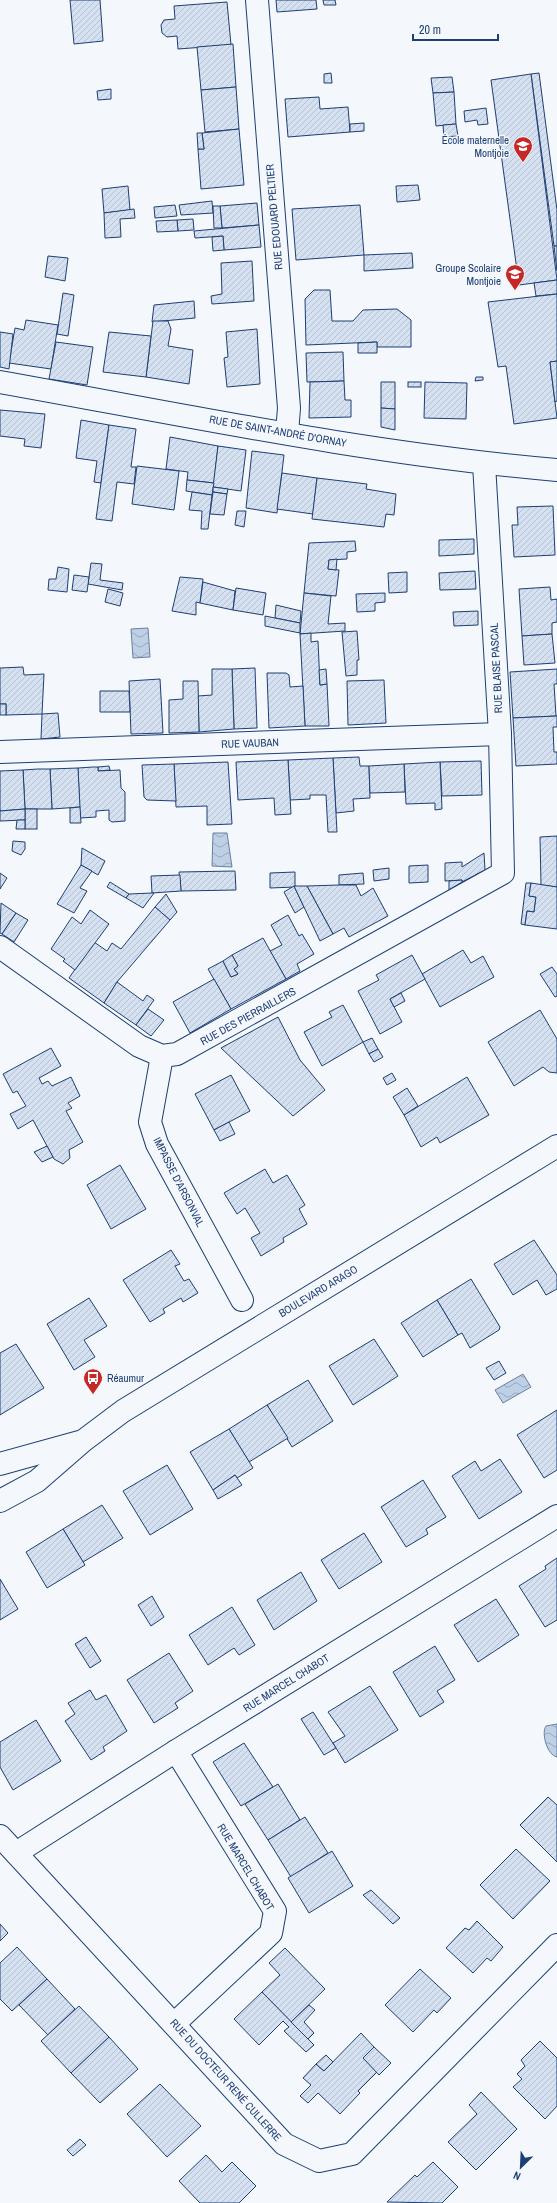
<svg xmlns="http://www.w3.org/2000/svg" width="557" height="2203" font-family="'Archivo Narrow',sans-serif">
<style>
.water{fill:url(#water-waves);stroke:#687fa3}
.building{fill:url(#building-hatch);stroke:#1d3f73}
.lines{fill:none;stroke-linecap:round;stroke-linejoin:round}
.minor-casing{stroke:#1d3f73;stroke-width:24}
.major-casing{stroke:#1d3f73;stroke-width:24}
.minor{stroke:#f4f7fb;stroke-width:22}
.major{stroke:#f4f7fb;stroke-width:22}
.labels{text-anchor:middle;stroke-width:3;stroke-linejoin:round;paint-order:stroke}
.poi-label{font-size:11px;fill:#1d3f73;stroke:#f4f7fb;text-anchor:end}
.street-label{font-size:11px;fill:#1d3f73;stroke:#f4f7fb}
</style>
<defs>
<pattern id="water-waves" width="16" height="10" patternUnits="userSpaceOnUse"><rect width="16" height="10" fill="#bed0e5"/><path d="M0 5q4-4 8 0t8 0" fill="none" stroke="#9aaabe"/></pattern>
<pattern id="building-hatch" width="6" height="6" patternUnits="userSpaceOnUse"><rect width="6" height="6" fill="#d5e0f0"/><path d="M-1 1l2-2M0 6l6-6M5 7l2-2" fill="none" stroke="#b6c1d1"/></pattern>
</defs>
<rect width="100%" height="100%" fill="#f4f7fb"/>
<g class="water">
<polygon points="148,628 150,657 133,658 131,629"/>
<polygon points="213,833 227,833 232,867 212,866"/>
<polygon points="523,1374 531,1387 503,1403 495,1390"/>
<path d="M557,1724V1757C547,1755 541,1733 546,1726Z"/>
</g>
<g class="building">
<polygon points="70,0 100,0 103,41 74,44"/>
<polygon points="276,0 316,0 317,9 277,12"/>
<polygon points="323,0 335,0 336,5 324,5"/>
<polygon points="227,2 231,45 178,49 177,36 167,37 162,33 161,25 164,20 175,19 174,6"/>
<polygon points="233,44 236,87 201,90 197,47"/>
<polygon points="331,73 332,83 324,83 324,74"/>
<polygon points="539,73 557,210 557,246 554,246 531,74"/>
<polygon points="531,74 557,280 519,285 491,80"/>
<polygon points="452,77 454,92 433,93 431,78"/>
<polygon points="236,87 239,129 205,132 201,90"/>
<polygon points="111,89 111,99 98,100 97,91"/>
<polygon points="454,92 456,124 436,126 433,93"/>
<polygon points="319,97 320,109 348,107 350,132 288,137 285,99"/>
<polygon points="486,108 488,124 478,125 477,120 465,122 464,111"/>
<polygon points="364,123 364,131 350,132 350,124"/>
<polygon points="456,124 458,136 444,137 443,125"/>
<polygon points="239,129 244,185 201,189 198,149 204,149 202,133"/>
<polygon points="197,133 202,133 204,149 198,149"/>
<polygon points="418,185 420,200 397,202 396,186"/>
<polygon points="128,186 130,210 104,213 102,189"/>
<polygon points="212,201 213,213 181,215 179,205"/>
<polygon points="257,203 259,225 222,228 220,206"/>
<polygon points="175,205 177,216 155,218 154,207"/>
<polygon points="360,205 364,255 296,260 292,209"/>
<polygon points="213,206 220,206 222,228 214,228"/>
<polygon points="134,209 135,218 120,219 121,237 105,238 104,213"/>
<polygon points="193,219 194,230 178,231 177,220"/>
<polygon points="177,220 178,231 157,232 156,221"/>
<polygon points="259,225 261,247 224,250 223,236 195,238 194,231"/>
<polygon points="223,236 224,250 213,251 212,237"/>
<polygon points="554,246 557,246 557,271"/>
<polygon points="412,253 413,268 364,271 364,255"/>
<polygon points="48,256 68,258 65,281 45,277"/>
<polygon points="252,261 254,301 212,304 211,296 222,294 221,263"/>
<polygon points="557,280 557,294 536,296 534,283"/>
<polygon points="314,290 330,290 332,321 353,321 363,310 397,309 411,320 411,347 377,347 377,342 306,345 305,299"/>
<polygon points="63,293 74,295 68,336 57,334"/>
<polygon points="557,294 557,361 550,362 557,418 514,424 506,366 498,367 488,302"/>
<polygon points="194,301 195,318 152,322 154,305"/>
<polygon points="26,320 58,325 51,369 9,363 15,328 24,330"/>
<polygon points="153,321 168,321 171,329 168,346 193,350 189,384 146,377"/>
<polygon points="257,329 260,384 227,387 224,358 228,357 226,332"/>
<polygon points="0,332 13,334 9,369 0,367"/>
<polygon points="109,332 151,336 146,377 103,372"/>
<polygon points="56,342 93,347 87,385 49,379"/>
<polygon points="377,342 377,353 358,353 358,343"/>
<polygon points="343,352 344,381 307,382 306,353"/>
<polygon points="557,361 557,401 555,402 550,362"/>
<polygon points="476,377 483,377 483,380 475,381"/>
<polygon points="344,381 345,400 351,400 351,417 309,418 310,382"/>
<polygon points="381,382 395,382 395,409 381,408"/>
<rect x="408" y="382" width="13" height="5"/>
<polygon points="425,382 467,383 466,419 424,418"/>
<polygon points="381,408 395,409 395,430 381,427"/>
<polygon points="0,410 45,414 41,448 24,446 25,439 0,436"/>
<polygon points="81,420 109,425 101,483 94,482 97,461 76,458"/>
<polygon points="109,425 136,429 131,467 136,467 134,484 117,482 112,521 96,519"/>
<polygon points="170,437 218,446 214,483 187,480 188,472 166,469"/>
<polygon points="218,446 246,450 241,491 213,487"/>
<polygon points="252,451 284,455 277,513 246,508"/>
<polygon points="137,466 179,471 174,510 132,504"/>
<polygon points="282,473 317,478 313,514 277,509"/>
<polygon points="317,478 367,484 366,489 396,494 394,515 386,514 384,527 312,519"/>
<polygon points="187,480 214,483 212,495 186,491"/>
<polygon points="213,487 228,489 227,494 213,492"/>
<polygon points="192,492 212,495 208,529 201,529 202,511 189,510"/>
<polygon points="213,492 227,494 224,515 210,514"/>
<polygon points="553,506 555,555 514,557 512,525 518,525 517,507"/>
<polygon points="237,511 246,511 244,527 235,525"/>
<polygon points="474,539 474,554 439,556 439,540"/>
<polygon points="355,541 356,551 347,552 347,559 329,560 328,569 339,570 336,596 304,593 309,543"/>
<polygon points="337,559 336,570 328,569 329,560"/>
<polygon points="91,563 102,564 100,580 123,583 122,590 88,584"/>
<polygon points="58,567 69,569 67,592 48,590 49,579 56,579"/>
<polygon points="475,571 476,589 440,590 439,573"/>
<polygon points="407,572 407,592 389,593 388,573"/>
<polygon points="74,575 89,577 87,592 72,590"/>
<polygon points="180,577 203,579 200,603 196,602 196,615 172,611"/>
<polygon points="203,582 235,591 233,610 200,603"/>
<polygon points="550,587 551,600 557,599 557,622 552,623 552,634 522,636 519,589"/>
<polygon points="236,588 266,593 263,615 233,610"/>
<polygon points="108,589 123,593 120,606 105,602"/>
<polygon points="304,593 331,596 328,624 345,623 345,631 300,634"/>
<polygon points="385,593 385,602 375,603 375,611 357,612 356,594"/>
<polygon points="276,605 301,611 300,623 275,618"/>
<polygon points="478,611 478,625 454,626 453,612"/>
<polygon points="265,616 300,623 300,633 265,626"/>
<polygon points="357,631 359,660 357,660 357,675 346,676 342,632"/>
<polygon points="311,633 311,642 318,641 320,685 327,684 329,726 305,726 300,634"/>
<polygon points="552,634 555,663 524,665 522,636"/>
<polygon points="23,667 24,675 44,674 42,714 6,715 6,704 0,704 0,668"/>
<polygon points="255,668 257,728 234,729 232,669"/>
<polygon points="212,669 232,669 234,729 199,732 198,696 212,695"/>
<polygon points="326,669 327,684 320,685 319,670"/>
<polygon points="557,669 557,684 554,684 556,716 513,718 510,672"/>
<polygon points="267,673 286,673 289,675 290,687 303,686 305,726 269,728"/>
<polygon points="160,679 163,733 131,734 129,681"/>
<polygon points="384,680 386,723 348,725 347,681"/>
<polygon points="183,681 198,681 199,732 169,733 169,700 183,699"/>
<polygon points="100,691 129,691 130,712 100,712"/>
<rect x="0" y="704" width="6" height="11"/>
<polygon points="58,713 60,737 41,739 42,714"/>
<polygon points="557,716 557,727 553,727 554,752 557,752 557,764 516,766 513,718"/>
<polygon points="359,757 360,766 369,766 370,798 353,799 354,811 336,813 333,758"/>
<polygon points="333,758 337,832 328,832 326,795 310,795 310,799 290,800 288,760"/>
<polygon points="288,760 291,814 275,815 274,798 238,800 236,762"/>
<polygon points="481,761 482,795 442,796 440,762"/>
<polygon points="228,762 232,824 207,825 207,806 176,807 174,764"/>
<polygon points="440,762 442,809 435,810 435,803 406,804 404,764"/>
<polygon points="174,764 176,801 147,800 144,797 142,765"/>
<polygon points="404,764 405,792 370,793 369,766"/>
<polygon points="109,766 110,770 98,771 98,767"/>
<polygon points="93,767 98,767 98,771 120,770 121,788 125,792 125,821 112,822 109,820 109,810 96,811 96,817 80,818 78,768"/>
<polygon points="78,768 80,807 52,809 50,769"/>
<polygon points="38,769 50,769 52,809 25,809 23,770"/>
<polygon points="23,770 25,809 0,811 0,771"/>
<polygon points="80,807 81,823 70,823 70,808"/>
<rect x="25" y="809" width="12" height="20"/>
<polygon points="25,809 25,820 0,821 0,811"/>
<polygon points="17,820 25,820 25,829 16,829"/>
<polygon points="557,836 557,887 541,885 540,837"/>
<polygon points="13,841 25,842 25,849 21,855 12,851"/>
<polygon points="82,848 105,861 98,875 81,865"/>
<polygon points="484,853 485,870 462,882 462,880 445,881 445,863 462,862 462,867"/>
<polygon points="81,865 92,871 80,888 87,891 74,913 57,904"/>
<polygon points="428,865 428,882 409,883 409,866"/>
<polygon points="389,868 389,879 374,881 373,870"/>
<polygon points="235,871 236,890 181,891 179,872"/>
<polygon points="295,872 295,887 270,888 270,873"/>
<polygon points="0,873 7,878 0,889"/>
<polygon points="363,873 364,884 339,885 339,875"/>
<polygon points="180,875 181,891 152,893 151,876"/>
<polygon points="462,880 462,882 449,890 449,881"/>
<polygon points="110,882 129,894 126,898 107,887"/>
<polygon points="526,883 531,883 529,896 536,897 534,912 527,911 525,925 521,924"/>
<polygon points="531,883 557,887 557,929 525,925 527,911 534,912 536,897 529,896"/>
<polygon points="339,885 356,885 361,896 373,888 388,916 349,937 344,928 333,934 307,886"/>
<polygon points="294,886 304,907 295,913 284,892"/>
<polygon points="294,886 307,886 333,934 320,941"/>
<polygon points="152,893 154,893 143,908 126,898 129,894"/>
<polygon points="166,894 177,912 170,920 155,907"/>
<polygon points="1,903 16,913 2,934 0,933"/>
<polygon points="155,907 170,920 117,982 104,1003 69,978 94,942 107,951 112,943 121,949"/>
<polygon points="90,910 109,924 75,970 63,961 65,959 51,949 72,917 81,924"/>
<polygon points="16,913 28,920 14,942 2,934"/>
<polygon points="288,915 299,936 302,934 314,954 297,964 300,971 286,979 270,951 282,945 271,925"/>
<polygon points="263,938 286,979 231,1009 208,969 223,961 231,977 238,974 234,969 238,966 232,955"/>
<polygon points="463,950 471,963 483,956 494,977 440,1007 422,974"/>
<polygon points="232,955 238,966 234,969 238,974 231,977 223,961"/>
<polygon points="412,955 425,979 390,999 402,1022 380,1034 358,991 379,980 376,975"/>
<polygon points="552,967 557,974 557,996 555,997 540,974"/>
<polygon points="214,979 231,1009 190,1033 173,1002"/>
<polygon points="117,982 143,1001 147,995 154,1000 136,1025 104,1003"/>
<polygon points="401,993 405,1001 394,1007 390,999"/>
<polygon points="343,1005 363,1042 322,1066 304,1032 332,1017 329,1012"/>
<polygon points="148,1009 164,1020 151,1036 136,1025"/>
<polygon points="540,1010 557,1039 557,1073 549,1072 543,1067 514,1086 488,1042"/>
<polygon points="278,1017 300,1060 325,1090 293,1116 221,1048"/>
<polygon points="372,1038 378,1049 369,1054 363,1042"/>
<polygon points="51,1048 61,1066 39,1078 42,1084 48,1081 52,1086 71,1077 80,1096 68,1103 72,1108 66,1111 83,1142 69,1150 70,1158 63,1164 54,1159 33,1120 18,1129 10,1114 26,1106 17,1091 13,1093 3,1074"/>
<polygon points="378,1049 383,1057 374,1062 369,1054"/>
<polygon points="392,1073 396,1080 387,1085 383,1078"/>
<polygon points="231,1075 250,1111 214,1130 195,1094"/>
<polygon points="467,1077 489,1115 440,1143 437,1137 421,1147 404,1115"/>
<polygon points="407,1088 418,1106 404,1115 393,1097"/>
<polygon points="229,1122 235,1134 220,1141 214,1130"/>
<polygon points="47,1146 53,1157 42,1162 34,1152"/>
<polygon points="120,1165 146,1209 111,1229 87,1185"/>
<polygon points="265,1169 273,1183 287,1175 305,1205 299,1209 307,1224 283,1238 284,1242 261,1256 251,1238 260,1233 245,1208 237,1214 224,1193"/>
<polygon points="534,1240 557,1275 557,1289 546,1295 537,1280 513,1295 494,1264"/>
<polygon points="171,1250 180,1264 175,1266 184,1281 189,1279 198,1293 183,1302 181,1298 163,1309 165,1313 150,1322 123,1280"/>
<polygon points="471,1279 500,1327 499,1330 470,1348 462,1333 458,1335 437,1300"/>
<polygon points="89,1298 107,1326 84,1340 95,1357 74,1370 47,1324"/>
<polygon points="437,1300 458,1335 423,1357 401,1323"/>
<polygon points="374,1339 398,1376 353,1405 329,1366"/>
<polygon points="16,1344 44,1388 0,1415 0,1353"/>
<polygon points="499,1361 506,1373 494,1380 486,1368"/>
<polygon points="308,1380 333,1421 292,1447 267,1405"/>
<polygon points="267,1405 288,1438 249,1462 229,1429"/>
<polygon points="557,1410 557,1470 544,1478 517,1435"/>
<polygon points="229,1429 253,1468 237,1478 235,1475 213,1490 190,1452"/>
<polygon points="500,1459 522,1492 479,1519 452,1476 475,1461 481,1471"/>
<polygon points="167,1465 193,1509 150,1535 123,1491"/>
<polygon points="235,1475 242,1485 218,1499 213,1490"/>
<polygon points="423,1480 446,1517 426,1529 428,1534 406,1547 381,1507"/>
<polygon points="102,1505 123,1538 83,1562 63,1529"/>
<polygon points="63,1529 85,1565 47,1588 26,1552"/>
<polygon points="364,1533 382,1562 339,1589 321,1560"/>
<polygon points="557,1558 557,1620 545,1627 519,1586 546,1569 545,1566"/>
<polygon points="301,1572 317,1601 274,1630 257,1600"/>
<polygon points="0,1579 18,1609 0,1620"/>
<polygon points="152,1596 164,1617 151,1626 138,1605"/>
<polygon points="496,1599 519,1635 478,1662 454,1625"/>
<polygon points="232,1607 255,1645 239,1655 234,1648 208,1665 189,1635"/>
<polygon points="86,1637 101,1661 90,1668 75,1644"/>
<polygon points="435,1646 455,1680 437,1691 444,1702 420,1717 393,1672"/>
<polygon points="169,1653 193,1691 175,1703 178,1708 154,1723 127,1680"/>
<polygon points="370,1686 398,1730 345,1763 333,1743 345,1736 328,1712"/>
<polygon points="90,1690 96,1700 106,1695 127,1731 103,1747 105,1751 91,1760 65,1721 75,1714 68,1703"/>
<polygon points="313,1712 336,1748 324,1755 301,1719"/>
<polygon points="36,1720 61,1761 13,1790 0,1767 0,1742"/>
<polygon points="244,1743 273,1787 241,1806 213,1762"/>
<polygon points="278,1784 300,1820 268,1840 245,1804"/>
<polygon points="548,1797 557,1805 557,1862 520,1825"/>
<polygon points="305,1817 328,1853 291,1877 268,1840"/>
<polygon points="516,1849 550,1881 513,1919 480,1885"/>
<polygon points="332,1851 353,1886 309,1913 288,1878"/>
<polygon points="371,1890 400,1918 393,1924 363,1895"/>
<polygon points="477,1921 503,1947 491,1961 487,1958 473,1973 446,1948 465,1928 469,1930"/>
<polygon points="0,1924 8,1933 0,1941"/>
<polygon points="17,1947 47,1979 12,2011 0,1999 0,1963"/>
<polygon points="285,1948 325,1989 291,2022 262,1992 280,1975 269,1963"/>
<polygon points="420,1969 451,1998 437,2013 434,2010 413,2032 385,2005"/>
<polygon points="47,1979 75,2009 48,2035 19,2005"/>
<polygon points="262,1992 314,2045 306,2052 284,2031 289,2027 283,2021 259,2045 234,2019"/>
<polygon points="309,2005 315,2010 304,2022 314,2033 308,2039 291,2022"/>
<polygon points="79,2006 109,2037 71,2073 41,2041"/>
<polygon points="361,2033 374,2047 363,2058 377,2072 358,2091 360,2093 340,2114 318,2093 308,2103 300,2096 311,2085 303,2078 316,2064 324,2071"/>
<polygon points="109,2037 138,2069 100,2103 71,2073"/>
<polygon points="540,2041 557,2058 557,2106 545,2119 513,2087 522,2079 517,2074 525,2066 521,2060"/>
<polygon points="374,2047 391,2063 379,2075 363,2058"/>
<polygon points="326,2055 333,2062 324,2071 316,2064"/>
<polygon points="160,2084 201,2126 167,2157 127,2114"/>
<polygon points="481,2092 517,2129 476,2170 448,2142 477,2114 469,2105"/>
<polygon points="80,2139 86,2145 73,2156 67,2150"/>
<polygon points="206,2155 222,2172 232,2162 256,2186 239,2203 200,2203 179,2181"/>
<polygon points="433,2162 458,2187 442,2203 387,2202 415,2175 417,2177"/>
</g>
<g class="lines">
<defs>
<g id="minor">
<polyline points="257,0 289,408 287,433"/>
<path d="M0,382C185,415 370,454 557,470"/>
<polyline points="0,752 500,734"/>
<polyline points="0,947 139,1046 162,1056 177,1054 503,873 500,734 484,464"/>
<polyline points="162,1056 150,1122 157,1144 242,1300"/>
<polyline points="0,1836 284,2144 319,2161 352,2154 557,1945"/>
<polyline points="16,1853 176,1751 557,1516"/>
<polyline points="174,2024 271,1933 275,1911 176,1751"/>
</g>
<g id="major">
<polyline points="0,1464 79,1442"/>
<polyline points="0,1501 37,1481 83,1441 123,1411 557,1146"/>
</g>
</defs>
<use href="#minor" class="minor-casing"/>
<use href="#major" class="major-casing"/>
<use href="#minor" class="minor"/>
<use href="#major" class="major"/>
</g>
<defs>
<symbol id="school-pin" viewBox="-11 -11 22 30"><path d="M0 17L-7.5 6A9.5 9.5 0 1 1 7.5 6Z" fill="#c62828" stroke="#f4f7fb"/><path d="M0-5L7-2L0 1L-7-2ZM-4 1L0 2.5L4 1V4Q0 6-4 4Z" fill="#fff"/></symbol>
<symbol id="bus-pin" viewBox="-11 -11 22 30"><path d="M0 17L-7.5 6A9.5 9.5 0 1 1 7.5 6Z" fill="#c62828" stroke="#f4f7fb"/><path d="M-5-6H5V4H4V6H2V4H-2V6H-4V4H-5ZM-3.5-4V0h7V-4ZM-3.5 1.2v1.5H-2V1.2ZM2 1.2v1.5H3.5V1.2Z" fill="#fff"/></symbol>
</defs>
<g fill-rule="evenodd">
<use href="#school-pin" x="512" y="135" width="22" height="30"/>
<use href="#school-pin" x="504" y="263" width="22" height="30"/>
<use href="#bus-pin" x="82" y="1367" width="22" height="30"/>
</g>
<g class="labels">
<g class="poi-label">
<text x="509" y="144">École maternelle<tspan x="509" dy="13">Montjoie</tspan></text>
<text x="501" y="272">Groupe Scolaire<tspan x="501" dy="13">Montjoie</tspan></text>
<text x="107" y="1382" text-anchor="start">Réaumur</text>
</g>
<g class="street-label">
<text transform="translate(274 217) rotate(-95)" y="4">RUE EDOUARD PELTIER</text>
<text transform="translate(278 431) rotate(10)" y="4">RUE DE SAINT-ANDRÉ D'ORNAY</text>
<text transform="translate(496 668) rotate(-93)" y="4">RUE BLAISE PASCAL</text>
<text transform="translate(250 743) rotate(-2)" y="4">RUE VAUBAN</text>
<text transform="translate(248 1016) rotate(-29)" y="4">RUE DES PIERRAILLERS</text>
<text transform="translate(179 1182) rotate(63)" y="4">IMPASSE D'ARSONVAL</text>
<text transform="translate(318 1291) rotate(-31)" y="4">BOULEVARD ARAGO</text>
<text transform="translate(286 1683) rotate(-32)" y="4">RUE MARCEL CHABOT</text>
<text transform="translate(246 1867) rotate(59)" y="4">RUE MARCEL CHABOT</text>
<text transform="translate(226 2080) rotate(48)" y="4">RUE DU DOCTEUR RENÉ CULLERRE</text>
</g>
</g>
<g transform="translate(521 2167) rotate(204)" stroke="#f4f7fb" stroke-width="3" paint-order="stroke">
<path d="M0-3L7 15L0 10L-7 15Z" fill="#1d3f73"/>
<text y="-6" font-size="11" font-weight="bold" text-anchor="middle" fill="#1d3f73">N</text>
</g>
<path d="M413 34v6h85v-6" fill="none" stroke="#1d3f73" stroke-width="2"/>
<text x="419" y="34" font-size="12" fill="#1d3f73" stroke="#f4f7fb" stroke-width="3" paint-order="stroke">20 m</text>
</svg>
